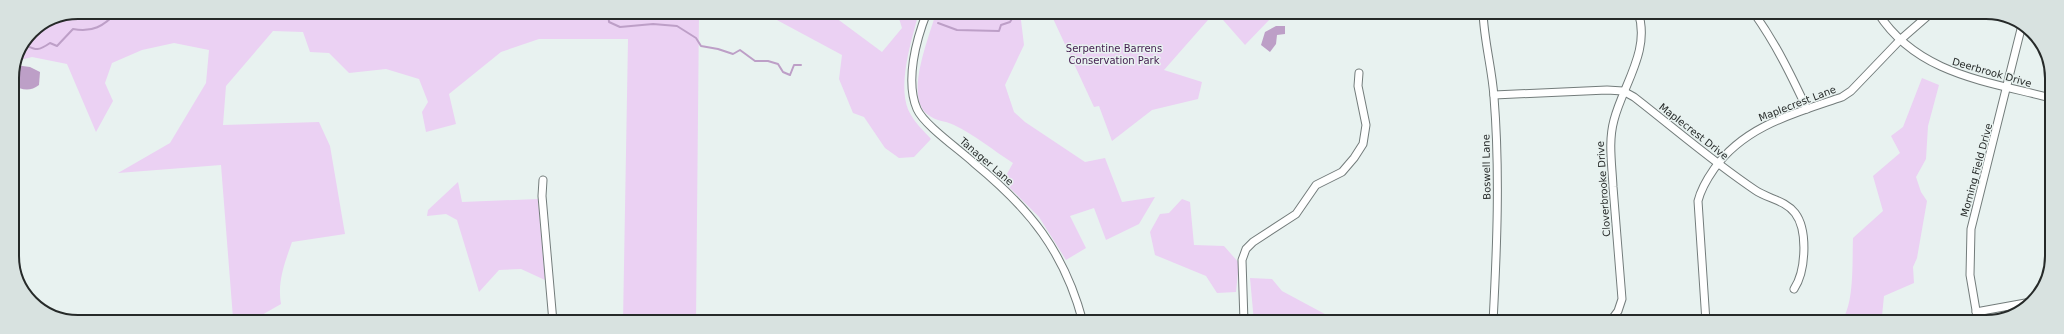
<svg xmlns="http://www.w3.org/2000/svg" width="2064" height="334" font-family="'DejaVu Sans',sans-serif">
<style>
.green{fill:#ebd1f3}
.water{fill:#bd9fc7}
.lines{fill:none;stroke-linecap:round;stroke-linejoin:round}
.stream{stroke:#bd9fc7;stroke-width:2}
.minor-casing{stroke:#737c7b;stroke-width:9}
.minor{stroke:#fff;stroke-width:7}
.labels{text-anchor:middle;stroke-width:3;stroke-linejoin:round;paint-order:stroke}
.park-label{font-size:10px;fill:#411b4d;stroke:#e8f2f0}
.street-label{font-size:10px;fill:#262a29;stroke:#e8f2f0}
.rim{fill:none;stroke:#262a29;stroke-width:2}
</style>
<rect width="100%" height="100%" fill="#e8f2f0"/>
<g class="green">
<path d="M78,12H699L696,322H623L628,39H539L501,52L449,94L456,124L426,132L422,112L428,102L419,79L386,69L349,73L329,53L310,52L303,32L273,31L226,86L223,125L319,122L330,146L345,234L292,242C285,262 277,282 281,304L260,316L233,318L221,165L118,173L170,143L206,83L209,50L174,43L142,50L112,63L105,83L113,101L96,132L67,64L32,57L16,61L17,53L32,31Z"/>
<path d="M762,12H828L882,52L902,28L897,12H919C912,39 895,90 911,115C916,124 924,131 931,139L914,157L899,158L885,148L864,117L853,113L839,79L842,55Z"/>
<path d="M936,12H1020L1024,45L1005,85L1014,112L1025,122L1085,162L1105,158L1122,202L1155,197L1139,224L1106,240L1094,208L1070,216L1086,248L1066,260L1039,217L1003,181L1013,163C994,151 975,135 954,125C944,120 937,122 927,114C904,95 930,36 936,12Z"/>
<polygon points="1050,12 1215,12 1164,70 1202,82 1198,99 1152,110 1112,141 1099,106 1094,107"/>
<polygon points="1216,12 1282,12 1273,16 1245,45"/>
<path d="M1922,78L1939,85L1928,126L1926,159L1916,177L1921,192L1927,201L1917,258L1913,267L1914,283L1884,296L1882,316L1867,322H1840C1855,308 1852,259 1853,238L1883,211L1873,176L1900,153L1891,136L1903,127Z"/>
<polygon points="458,182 462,202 538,199 545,280 521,269 499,270 479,292 457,220 446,214 427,216 428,210"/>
<polygon points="1182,199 1190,202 1194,245 1224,246 1239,263 1236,292 1217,293 1206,276 1155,255 1150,232 1160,214 1169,213"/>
<polygon points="1250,278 1272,279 1282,291 1336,320 1351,322 1254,322"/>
</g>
<g class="water">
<polygon points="1276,26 1285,26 1285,34 1277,35 1276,44 1270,52 1261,45 1265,32"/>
<path d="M15,65L30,67L40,72L39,85C30,92 22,90 12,85Z"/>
</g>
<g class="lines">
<g class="stream">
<polyline points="608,12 609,22 620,27 653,24 677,26 696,38 701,46 718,49 733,54 740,50 755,61 768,61 778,64 783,72 790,75 794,65 801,65"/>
<polyline points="938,23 957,30 999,31 1001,25 1010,22 1016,12"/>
<path d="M23,44C36,50 37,52 50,43L57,46L73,29C92,33 104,26 117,12"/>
</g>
<defs>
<g id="minor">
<path d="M927,12C916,40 905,81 917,109C924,125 960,150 974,163C1030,209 1064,251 1083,322"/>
<path d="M1483,12C1484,41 1492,68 1494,97C1500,172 1497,247 1493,322"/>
<path d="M1754,13C1776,44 1791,75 1807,109"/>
<path d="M1878,13C1917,74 1986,81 2051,98"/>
<path d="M1494,95L1607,90L1623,91L1634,97C1674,128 1713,162 1755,190C1768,199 1785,200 1795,213C1808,230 1806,271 1794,289"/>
<polyline points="543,180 542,196 553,322"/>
<polyline points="1976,312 2031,302"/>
<path d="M1612,319L1618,311L1622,299C1619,262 1616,224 1613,187C1612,164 1608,142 1614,120C1623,85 1651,50 1638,12"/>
<polyline points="1244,322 1242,260 1246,249 1253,242 1296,214 1316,185 1342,172 1354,158 1363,144 1366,125 1358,86 1359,73"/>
<path d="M1706,322L1698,201C1701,189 1707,179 1714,169C1744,126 1795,113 1842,97L1851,91L1900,40L1931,13"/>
<polyline points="1978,322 1970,275 1971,229 2022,25"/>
</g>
</defs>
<use href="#minor" class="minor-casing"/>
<use href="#minor" class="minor"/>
</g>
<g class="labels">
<g class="park-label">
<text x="1114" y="52">Serpentine Barrens<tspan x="1114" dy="12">Conservation Park</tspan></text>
</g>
<g class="street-label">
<text transform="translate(1992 72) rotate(16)" y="4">Deerbrook Drive</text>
<text transform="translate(1797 103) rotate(-21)" y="4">Maplecrest Lane</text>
<text transform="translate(1694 131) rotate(38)" y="4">Maplecrest Drive</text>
<text transform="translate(987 161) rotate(41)" y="4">Tanager Lane</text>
<text transform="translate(1486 167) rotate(-91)" y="4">Boswell Lane</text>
<text transform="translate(1976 170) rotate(-75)" y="4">Morning Field Drive</text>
<text transform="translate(1603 189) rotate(-94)" y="4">Cloverbrooke Drive</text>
</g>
</g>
<path d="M0 0H2064V334H0ZM78 19H1986A59 59 0 0 1 2045 78V256A59 59 0 0 1 1986 315H78A59 59 0 0 1 19 256V78A59 59 0 0 1 78 19Z" fill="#d8e2e0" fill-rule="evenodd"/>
<path class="rim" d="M78 19H1986A59 59 0 0 1 2045 78V256A59 59 0 0 1 1986 315H78A59 59 0 0 1 19 256V78A59 59 0 0 1 78 19Z"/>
</svg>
